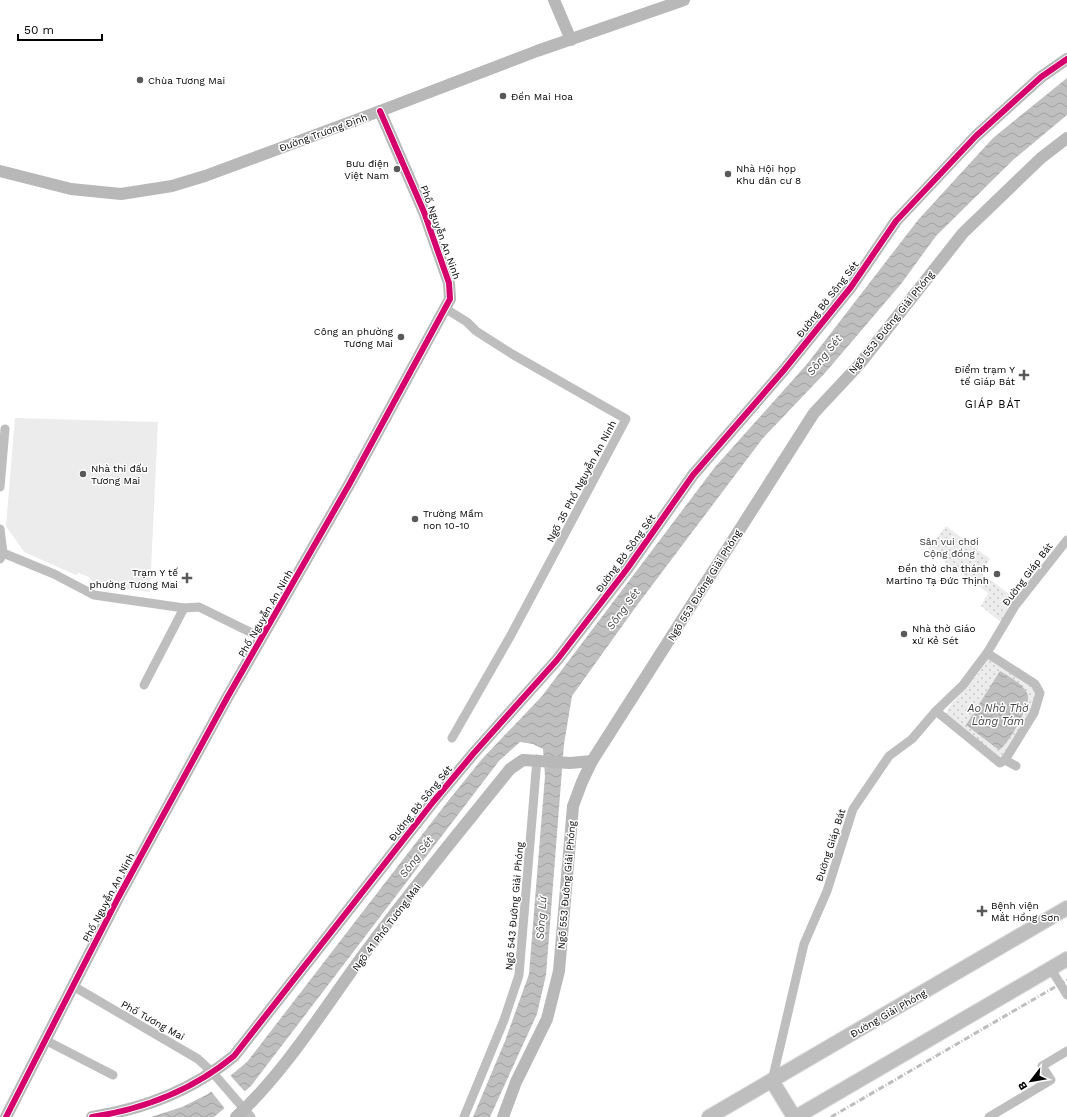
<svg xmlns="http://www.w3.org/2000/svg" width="1067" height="1117" font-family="'Work Sans',sans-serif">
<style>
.green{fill:#ececec}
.park{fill:url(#park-dots)}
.water{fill:url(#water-waves)}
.pier{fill:#fff}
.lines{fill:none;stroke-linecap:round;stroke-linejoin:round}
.primary-casing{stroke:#dbdbdb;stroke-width:16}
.street{stroke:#bebebe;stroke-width:9}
.secondary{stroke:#b8b8b8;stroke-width:12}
.primary{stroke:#bebebe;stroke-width:14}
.rail{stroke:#bebebe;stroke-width:3;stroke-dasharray:6 2 1 2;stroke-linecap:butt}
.cycleway-casing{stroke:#fff;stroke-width:8}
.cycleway{stroke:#d6006c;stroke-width:6}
.poi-dot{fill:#595959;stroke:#fff;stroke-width:1.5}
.labels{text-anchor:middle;stroke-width:3;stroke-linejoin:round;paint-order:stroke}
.poi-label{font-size:10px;fill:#000;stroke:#fff;text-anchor:start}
.street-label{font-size:10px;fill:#000;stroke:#fff}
.park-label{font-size:10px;fill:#333;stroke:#fff}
.water-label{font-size:11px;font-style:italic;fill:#444;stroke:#fff}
.neighbourhood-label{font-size:11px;letter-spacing:1px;fill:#000;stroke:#fff}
</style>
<defs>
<pattern id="park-dots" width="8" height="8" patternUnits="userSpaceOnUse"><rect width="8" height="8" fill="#ececec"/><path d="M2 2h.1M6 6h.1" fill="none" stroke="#c9c9c9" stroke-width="1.8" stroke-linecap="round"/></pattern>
<pattern id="water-waves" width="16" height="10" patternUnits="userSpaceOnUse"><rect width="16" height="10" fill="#bfbfbf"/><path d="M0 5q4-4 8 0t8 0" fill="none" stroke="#a2a2a2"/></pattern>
</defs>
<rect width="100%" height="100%" fill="#fff"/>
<polygon class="green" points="15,418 158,422 150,592 95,585 89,577 79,573 76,575 24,552 6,526"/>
<g class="park">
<polygon points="946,526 990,559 981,573 1016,599 1002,623 981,606 988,593 928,549"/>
<polygon points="988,658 1032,684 1037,695 1036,702 1001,760 946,717 946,713 949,707 978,674"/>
</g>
<g class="water">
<polygon points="1067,78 1067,115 1013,160 936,236 901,284 825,373 763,438 635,608 572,696 564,744 546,975 537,1014 490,1117 473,1117 505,1041 529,974 545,776 543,749 533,744 520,742 499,761 251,1086 214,1117 151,1117 182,1107 208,1094 247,1062 448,801 482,759 542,696 715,467 807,364 918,220 993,138"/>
<path d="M1000,671C1009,677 1026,685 1028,696C1030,706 1008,745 999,750L966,725Z"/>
</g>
<polygon class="pier" points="229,1074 246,1093 226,1110 210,1090"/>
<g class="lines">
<defs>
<g id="primary">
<polyline points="772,1081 794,1117"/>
<polyline points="709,1117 1067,908"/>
<polyline points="796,1117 1067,959"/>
</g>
</defs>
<use href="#primary" class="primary-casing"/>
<g class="street">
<polyline points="446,309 467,322 476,331 512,354 626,419 511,635 452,738"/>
<polyline points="0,487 5,429"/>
<polyline points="0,529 3,553 0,559"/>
<polyline points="3,553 54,574 94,595 184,608 199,607 262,638"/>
<polyline points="987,653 1035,684 1040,693 1034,713 1005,760"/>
<polyline points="144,685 184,608"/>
<polyline points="936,711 1000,763 1005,760"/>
<polyline points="1005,760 1016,766"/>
<polyline points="1051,969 1067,995"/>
<polyline points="73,986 198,1059 213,1073 251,1117"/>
<polyline points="45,1040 113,1075"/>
<polyline points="772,1081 804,944 827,891 853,809 889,756 912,739 936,711 963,685 987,653 1015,606 1067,540"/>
<polyline points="464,1117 504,1020 519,975 537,759"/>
<polyline points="989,1117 1051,1080 1042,1066 1067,1051"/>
</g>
<g class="secondary">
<polyline points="554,0 571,40"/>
<polyline points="0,171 71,189 121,194 172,186 205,176 380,111 537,51 684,0"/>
<polyline points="6,1117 118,898 227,698 350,483 450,299 449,283 424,212 380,111"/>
<path d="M92,1117C144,1109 194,1089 234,1056L433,802L473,754L557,660L627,569L693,475L784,370L851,287L896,221L976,136L1041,77L1067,59"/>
<path d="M236,1117C282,1075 320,1015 356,965C405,897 458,834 510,769L523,760L570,763L592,761"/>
<polyline points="503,1117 516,1082 547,1019 559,971 573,806 582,782 592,761 814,413 858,366 963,233 1041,158 1067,138"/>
</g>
<use href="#primary" class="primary"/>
<polyline class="rail" points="831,1117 1067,980"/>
<defs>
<g id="cycleway">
<polyline points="6,1117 118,898 227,698 350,483 450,299 449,283 424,212 380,111"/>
<path d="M92,1117C144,1109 194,1089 234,1056L433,802L473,754L557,660L627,569L693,475L784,370L851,287L896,221L976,136L1041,77L1067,59"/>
</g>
</defs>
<use href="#cycleway" class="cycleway-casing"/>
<use href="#cycleway" class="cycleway"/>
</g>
<g class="poi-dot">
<circle cx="140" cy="80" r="4"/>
<circle cx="503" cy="96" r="4"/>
<circle cx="397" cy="169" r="4"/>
<circle cx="728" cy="174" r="4"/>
<circle cx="401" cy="337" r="4"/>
<path d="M1022 369h4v4h4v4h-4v4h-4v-4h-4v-4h4z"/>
<circle cx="83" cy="474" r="4"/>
<circle cx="415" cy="519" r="4"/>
<circle cx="997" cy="574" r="4"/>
<path d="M185 572h4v4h4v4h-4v4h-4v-4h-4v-4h4z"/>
<circle cx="904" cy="634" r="4"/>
<path d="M980 905h4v4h4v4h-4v4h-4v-4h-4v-4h4z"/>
</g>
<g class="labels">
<g class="poi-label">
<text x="148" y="84">Chùa Tương Mai</text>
<text x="511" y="100">Đền Mai Hoa</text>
<text x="389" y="167" text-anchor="end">Bưu điện<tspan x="389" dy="12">Việt Nam</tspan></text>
<text x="736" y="172">Nhà Hội họp<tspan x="736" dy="12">Khu dân cư 8</tspan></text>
<text x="393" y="335" text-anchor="end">Công an phường<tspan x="393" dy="12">Tương Mai</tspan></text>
<text x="1015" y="373" text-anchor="end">Điểm trạm Y<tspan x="1015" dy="12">tế Giáp Bát</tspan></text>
<text x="91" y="472">Nhà thi đấu<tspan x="91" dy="12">Tương Mai</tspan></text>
<text x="423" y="517">Trường Mầm<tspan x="423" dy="12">non 10-10</tspan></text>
<text x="989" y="572" text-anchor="end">Đền thờ cha thánh<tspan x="989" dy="12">Martino Tạ Đức Thịnh</tspan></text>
<text x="178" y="576" text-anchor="end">Trạm Y tế<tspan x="178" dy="12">phường Tương Mai</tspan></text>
<text x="912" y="632">Nhà thờ Giáo<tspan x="912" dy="12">xứ Kẻ Sét</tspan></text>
<text x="991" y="909">Bệnh viện<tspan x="991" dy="12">Mắt Hồng Sơn</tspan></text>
</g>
<g class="street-label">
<text transform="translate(323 132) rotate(-20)" y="4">Đường Trương Định</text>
<text transform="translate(441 232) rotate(70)" y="4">Phố Nguyễn An Ninh</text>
<text transform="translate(827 299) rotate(-52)" y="4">Đường Bờ Sông Sét</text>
<text transform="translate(891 322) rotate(-51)" y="4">Ngõ 553 Đường Giải Phóng</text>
<text transform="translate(581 481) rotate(-62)" y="4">Ngõ 35 Phố Nguyễn An Ninh</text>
<text transform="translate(625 553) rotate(-54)" y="4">Đường Bờ Sông Sét</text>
<text transform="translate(1027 574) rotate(-53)" y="4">Đường Giáp Bát</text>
<text transform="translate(704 585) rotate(-58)" y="4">Ngõ 553 Đường Giải Phóng</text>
<text transform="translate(265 613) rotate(-60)" y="4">Phố Nguyễn An Ninh</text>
<text transform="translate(420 803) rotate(-51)" y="4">Đường Bờ Sông Sét</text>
<text transform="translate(830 845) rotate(-72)" y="4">Đường Giáp Bát</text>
<text transform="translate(566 885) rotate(-85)" y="4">Ngõ 553 Đường Giải Phóng</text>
<text transform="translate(108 897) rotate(-62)" y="4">Phố Nguyễn An Ninh</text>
<text transform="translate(514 906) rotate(-85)" y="4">Ngõ 543 Đường Giải Phóng</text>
<text transform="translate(386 927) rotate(-53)" y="4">Ngõ 41 Phố Tương Mai</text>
<text transform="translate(888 1013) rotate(-30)" y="4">Đường Giải Phóng</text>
<text transform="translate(153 1020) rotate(29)" y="4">Phố Tương Mai</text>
</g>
<g class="park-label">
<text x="949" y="545">Sân vui chơi<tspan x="949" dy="12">Cộng đồng</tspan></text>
</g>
<g class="water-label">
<text transform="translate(824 355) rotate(-51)" y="4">Sông Sét</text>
<text transform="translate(623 609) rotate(-54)" y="4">Sông Sét</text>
<text x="998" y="712">Ao Nhà Thờ<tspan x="998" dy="13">Làng Tám</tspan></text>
<text transform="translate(416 857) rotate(-53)" y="4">Sông Sét</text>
<text transform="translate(541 918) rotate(-86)" y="4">Sông Lừ</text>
</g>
<g class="neighbourhood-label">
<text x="993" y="408">GIÁP BÁT</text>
</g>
</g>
<g transform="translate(1031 1081) rotate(239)" stroke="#ffffff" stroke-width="3" paint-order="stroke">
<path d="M0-3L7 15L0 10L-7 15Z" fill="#000000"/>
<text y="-6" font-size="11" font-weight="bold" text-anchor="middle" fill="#000000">B</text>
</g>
<path d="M18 34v6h84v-6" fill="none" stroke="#000000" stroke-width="2"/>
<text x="24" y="34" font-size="12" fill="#000000" stroke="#ffffff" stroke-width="3" paint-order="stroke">50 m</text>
</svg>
